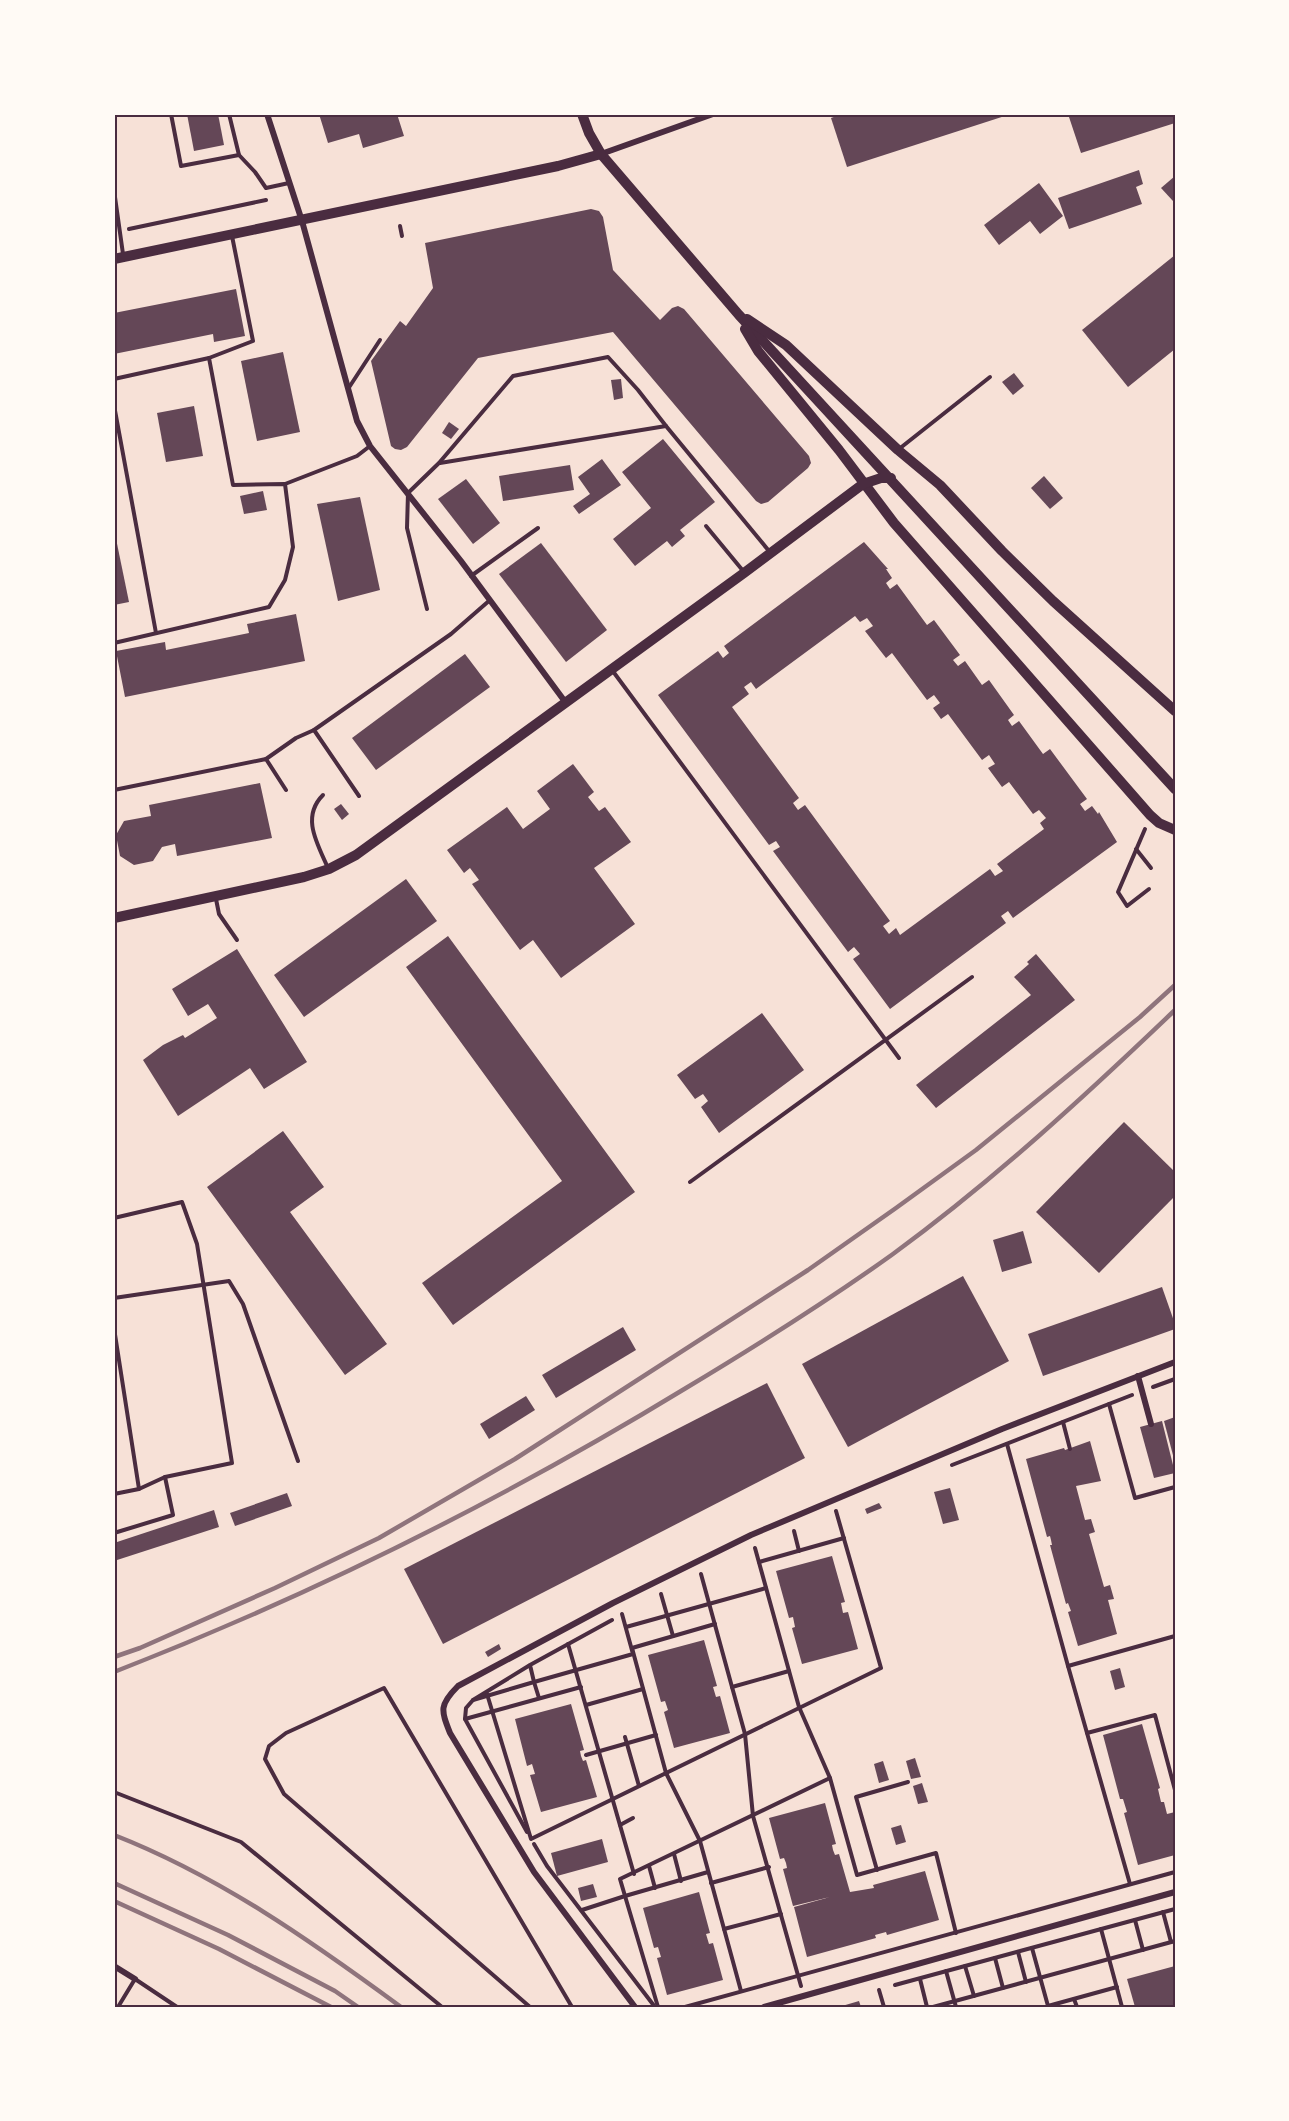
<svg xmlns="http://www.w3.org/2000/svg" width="1289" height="2121" font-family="Helvetica,sans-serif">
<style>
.building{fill:#644757;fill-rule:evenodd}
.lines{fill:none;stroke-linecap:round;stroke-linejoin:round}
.path{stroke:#4a2c40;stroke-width:4}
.service{stroke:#4a2c40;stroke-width:4}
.minor{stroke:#4a2c40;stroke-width:6}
.tertiary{stroke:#4a2c40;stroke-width:10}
.rail{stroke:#8f747c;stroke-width:4.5}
.neatline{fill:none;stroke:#4a2c40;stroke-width:2}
</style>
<rect width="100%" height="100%" fill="#f7e1d7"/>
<g class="building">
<polygon points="187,114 218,114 224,145 194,151"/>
<polygon points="319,114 397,114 404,136 363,148 359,134 328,143"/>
<polygon points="842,114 1011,114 847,167 831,118"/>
<polygon points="1068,114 1175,114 1175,123 1081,153"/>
<polygon points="1139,170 1143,184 1136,187 1142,204 1069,229 1058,198"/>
<polygon points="1175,176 1175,199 1173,201 1161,188"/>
<polygon points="1039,183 1063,216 1040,234 1030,221 999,245 984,225"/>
<polygon points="591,209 599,211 603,217 613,270 660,320 672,308 678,306 684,309 809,456 811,463 808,468 768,502 761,504 756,501 613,332 478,358 407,447 401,450 395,449 391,446 371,361 400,321 406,326 433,288 425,243"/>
<polygon points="1175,255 1175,349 1128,387 1082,330"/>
<polygon points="236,289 245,336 214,342 213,334 114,354 114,313"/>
<polygon points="283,352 300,432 257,441 241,361"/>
<polygon points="1014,373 1024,386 1013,395 1002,382"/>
<polygon points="621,379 623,398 614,400 611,380"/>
<polygon points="194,406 203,456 166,462 157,413"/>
<polygon points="449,422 459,429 451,439 442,433"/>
<polygon points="663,439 715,502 680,530 685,536 672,547 667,541 635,566 613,539 651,508 622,472"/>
<polygon points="602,459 621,485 579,514 573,506 590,494 578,477"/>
<polygon points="570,465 574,490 503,501 499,476"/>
<polygon points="1044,476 1063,498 1050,509 1031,488"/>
<polygon points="466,479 500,523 473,544 438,499"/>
<polygon points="263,491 267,510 244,514 240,496"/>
<polygon points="360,497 380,590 338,601 317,504"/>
<polygon points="114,529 129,602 114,605"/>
<path d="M864,542L888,569H886L892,578L886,583L890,589L897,584L927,625L934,620L960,655L953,660L958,666L965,661L982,685L989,680L1014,715L1008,720L1012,726L1019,721L1043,754L1050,749L1087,799L1080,804L1085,811L1092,806L1098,814L1099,812L1117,842L1013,918L1008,911L1001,916L1006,923L890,1009L853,959L860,954L854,947L848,952L773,851L780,847L776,841L769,845L658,695L718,651L723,658L729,653L724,646ZM855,616L860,622L867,618L873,626L865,631L886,658L892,653L927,700L934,695L940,703L933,708L941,719L948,714L982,760L989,755L995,764L988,768L1002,787L1009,782L1033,814L1039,810L1046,818L1040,823L1044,829L997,864L1003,871L995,876L990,869L900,935L896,928L889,934L883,926L890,921L805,805L798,810L793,803L799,798L732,707L749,694L744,687L751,682L756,689Z"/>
<polygon points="541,543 607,630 566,662 499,574"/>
<polygon points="296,614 305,661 125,697 116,651 165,642 166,650 249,633 247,624"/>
<polygon points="465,654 490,687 376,770 352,738"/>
<polygon points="573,764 594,792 588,797 599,811 605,807 631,842 594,868 635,924 561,978 533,940 520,950 472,884 479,880 470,868 464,873 447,850 507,807 523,829 550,809 537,791"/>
<polygon points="260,783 272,838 177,856 175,844 162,847 153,861 134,865 120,856 116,835 124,821 151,816 149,805"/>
<polygon points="341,804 349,814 342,820 334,809"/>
<polygon points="406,879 437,921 304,1017 274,975"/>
<polygon points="448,936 635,1192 453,1325 422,1283 562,1181 406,967"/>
<polygon points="237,949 307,1062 264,1089 250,1068 178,1116 143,1060 163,1045 183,1035 185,1038 217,1018 208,1004 188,1016 172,989"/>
<polygon points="1036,954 1075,1000 936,1108 916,1085 1031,995 1014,977 1029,964 1027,962"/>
<polygon points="762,1013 804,1070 719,1133 701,1107 708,1101 703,1094 695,1099 677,1075"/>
<polygon points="1124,1122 1175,1172 1175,1196 1099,1273 1036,1212"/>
<polygon points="283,1131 324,1187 290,1212 387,1344 345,1375 207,1187"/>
<polygon points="1023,1231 1032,1263 1002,1272 993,1240"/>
<polygon points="963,1276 1009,1361 848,1447 802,1364"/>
<polygon points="1162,1287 1175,1324 1175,1329 1043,1376 1028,1334"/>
<polygon points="623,1327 636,1350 556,1398 542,1375"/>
<polygon points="767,1383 805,1458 443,1644 404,1569"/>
<polygon points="526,1396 535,1410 489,1439 480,1424"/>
<polygon points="1175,1417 1175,1459 1174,1459 1164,1421"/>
<polygon points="1162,1421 1175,1473 1154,1478 1140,1427"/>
<polygon points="1090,1441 1101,1481 1076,1486 1085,1520 1091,1519 1095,1532 1089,1534 1104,1587 1110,1585 1114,1599 1108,1600 1117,1634 1078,1646 1068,1612 1071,1611 1068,1603 1066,1604 1050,1545 1052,1545 1051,1540 1050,1536 1047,1537 1026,1459 1064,1448 1065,1450"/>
<polygon points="950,1488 959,1520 943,1524 934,1492"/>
<polygon points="287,1493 292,1506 235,1526 230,1513"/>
<polygon points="879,1503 882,1508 867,1514 865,1509"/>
<polygon points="214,1510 219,1527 114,1561 114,1543"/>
<polygon points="832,1556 845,1602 841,1603 843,1613 848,1612 858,1649 802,1664 792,1628 795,1627 793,1617 789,1618 776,1571"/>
<polygon points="704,1640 717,1686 713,1687 716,1697 720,1696 730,1733 674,1748 664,1712 668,1710 665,1701 661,1702 648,1655"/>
<polygon points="499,1644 501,1649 488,1657 485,1652"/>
<polygon points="1120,1668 1125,1687 1115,1690 1110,1671"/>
<polygon points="571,1704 584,1750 580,1751 581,1756 583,1761 586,1760 597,1797 541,1812 530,1775 535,1774 532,1764 527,1766 515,1719"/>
<polygon points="1142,1724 1160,1788 1158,1789 1161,1802 1164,1802 1167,1814 1175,1812 1175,1855 1138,1865 1124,1813 1127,1812 1123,1799 1120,1799 1103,1735"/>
<polygon points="915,1758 921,1777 911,1779 906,1761"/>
<polygon points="883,1761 889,1780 879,1783 874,1764"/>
<polygon points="922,1783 928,1802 918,1804 913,1786"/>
<polygon points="825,1803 836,1844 832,1845 833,1850 835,1855 839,1854 850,1892 874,1888 873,1885 925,1871 939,1920 887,1935 886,1932 875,1935 876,1938 807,1957 794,1907 830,1897 793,1906 783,1869 787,1868 786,1863 784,1858 780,1859 769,1818"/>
<polygon points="901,1825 906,1842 896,1845 891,1828"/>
<polygon points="602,1839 608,1862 557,1876 551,1853"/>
<polygon points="593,1884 597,1897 581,1901 578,1888"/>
<polygon points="699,1892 710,1933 706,1934 709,1944 713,1943 723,1980 667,1995 657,1958 661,1957 658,1947 654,1948 643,1908"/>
<polygon points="1175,1966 1175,2007 1135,2007 1127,1979"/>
<polygon points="859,2001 861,2007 842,2007 842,2006"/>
</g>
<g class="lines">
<g class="path">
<polyline points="400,226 402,236"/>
<polyline points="129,229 266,200"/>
<polyline points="1145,829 1118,892 1127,906 1149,889"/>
<polyline points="1136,849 1151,868"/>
<polyline points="1153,1387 1175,1379"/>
<polyline points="1109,1404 1135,1498 1175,1487"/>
<polyline points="1063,1422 1070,1449"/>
<polyline points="1007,1444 1068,1666 1175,1636"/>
<polyline points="952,1465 1132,1395"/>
<polyline points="794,1531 799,1551"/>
<polyline points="755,1548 799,1707 830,1778 857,1875 936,1853 956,1933"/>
<polyline points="759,1562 844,1538"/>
<polyline points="701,1574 732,1687 789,1671"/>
<polyline points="661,1594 673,1636"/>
<polyline points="715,1624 632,1648 666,1773 700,1841 741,1991"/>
<polyline points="626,1627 766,1588"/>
<polyline points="568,1644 634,1874"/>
<polyline points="530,1665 534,1682 473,1700 530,1665 612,1620"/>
<polyline points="1068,1666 1087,1733 1155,1715 1175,1790"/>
<polyline points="732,1687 745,1734 753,1816 801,1986"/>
<polyline points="487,1694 531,1839 881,1668 836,1511"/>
<polyline points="539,1698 534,1682 633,1654 622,1614"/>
<polyline points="586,1705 643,1689"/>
<polyline points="465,1719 466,1708 473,1700"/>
<polyline points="1087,1733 1130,1884"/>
<polyline points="625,1737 639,1786"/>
<polyline points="586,1755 656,1735"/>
<polyline points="114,1792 241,1842 442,2007"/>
<polyline points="620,1825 633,1818"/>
<polyline points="527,1832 465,1719 581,1687"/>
<polyline points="534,1844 547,1866 655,2007"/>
<polyline points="674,1854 681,1881"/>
<polyline points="649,1866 655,1888"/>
<polyline points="877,1870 856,1797 908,1782"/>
<polyline points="711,1883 769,1867"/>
<polyline points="582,1910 625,1896 620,1879 830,1778"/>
<polyline points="1163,1912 1171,1942"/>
<polyline points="1135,1920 1143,1950"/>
<polyline points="724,1929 781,1914"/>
<polyline points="1101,1929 1122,2007"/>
<polyline points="1032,1948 1048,2006"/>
<polyline points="1018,1952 1026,1982"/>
<polyline points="995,1958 1003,1988"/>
<polyline points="965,1966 974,1996"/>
<polyline points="946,1971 956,2007"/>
<polyline points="920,1979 927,2007"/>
<polyline points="895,1985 1175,1909"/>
<polyline points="879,1990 884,2007"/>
<polyline points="1074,1999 1077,2007"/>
<polyline points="1048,2006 1117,1987"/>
<polyline points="658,2007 625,1896 708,1872"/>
<polyline points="685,2007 1175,1872"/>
<polyline points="933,2007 1175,1941"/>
</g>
<g class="service">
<polyline points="171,114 181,166 239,155"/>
<polyline points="229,114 239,155 255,172 266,188 289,183"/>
<polyline points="114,190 123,254"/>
<polyline points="114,379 209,358"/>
<polyline points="348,389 380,340"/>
<polyline points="114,405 156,633"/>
<polyline points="899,449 990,377"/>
<polyline points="440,463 666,426 769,551"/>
<polyline points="285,484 357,456 370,446"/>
<polyline points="706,526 744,572"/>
<polyline points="471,576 538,528"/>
<polyline points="427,609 407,528 408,493 439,463 513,376 608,357 638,390 666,426"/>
<polyline points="114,643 269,607 285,580 293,547 285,484 233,485 209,358 253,341 232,236"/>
<polyline points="612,670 899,1058"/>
<polyline points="266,759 296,738 314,730"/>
<polyline points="114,790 266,759 286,790"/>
<path d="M323,795C301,817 317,843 328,868"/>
<polyline points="359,796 314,730 451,634 490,600"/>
<polyline points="216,899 219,914 237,940"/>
<polyline points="690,1182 972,977"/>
<polyline points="114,1218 182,1202 197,1244 232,1463 165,1477 139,1489 114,1494"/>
<polyline points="114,1298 229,1281 243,1304 298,1461"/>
<polyline points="114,1328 139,1489"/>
<polyline points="114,1533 173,1515 165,1477"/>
<polyline points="118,2007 135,1979 177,2007"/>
<polyline points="530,2007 284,1794 265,1759 269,1746 286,1733 384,1688 572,2007"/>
</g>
<g class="minor">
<polyline points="267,114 302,221 357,421 370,446 461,561 566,703"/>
<polyline points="601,154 713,114"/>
<polyline points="1138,1376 1151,1424"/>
<polyline points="114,1966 135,1979"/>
<path d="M635,2007L534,1872L450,1733C441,1710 439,1705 458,1686L613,1603L751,1535L1002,1429L1175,1362"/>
<polyline points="764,2007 1175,1892"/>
</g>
<g class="tertiary">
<polyline points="582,114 589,133 601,154 739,315 1175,789"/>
<polyline points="114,259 558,166 601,154"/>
<polyline points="747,319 786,345 898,450 940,485 1002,551 1053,601 1175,711"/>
<polyline points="745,329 758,351 839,450 894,523 1150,815 1159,823 1175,830"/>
<polyline points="114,918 304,877 329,869 356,855 744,573 863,484 881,478 891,478"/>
</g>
<g class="rail">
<polyline points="114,1657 140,1648 275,1588 379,1538 515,1459 808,1270 896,1208 976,1150 1140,1017 1175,985"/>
<path d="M114,1672C312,1595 504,1499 686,1388C756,1346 826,1302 893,1254C994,1180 1085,1096 1175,1010"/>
<path d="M114,1835C219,1876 311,1941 401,2007"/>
<polyline points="114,1883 228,1935 335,1991 358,2007"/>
<polyline points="114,1901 219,1949 331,2007"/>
</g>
</g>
<rect width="1289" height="2121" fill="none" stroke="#fffaf5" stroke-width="231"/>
<rect x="116" y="116" width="1058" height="1890" class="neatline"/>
</svg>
